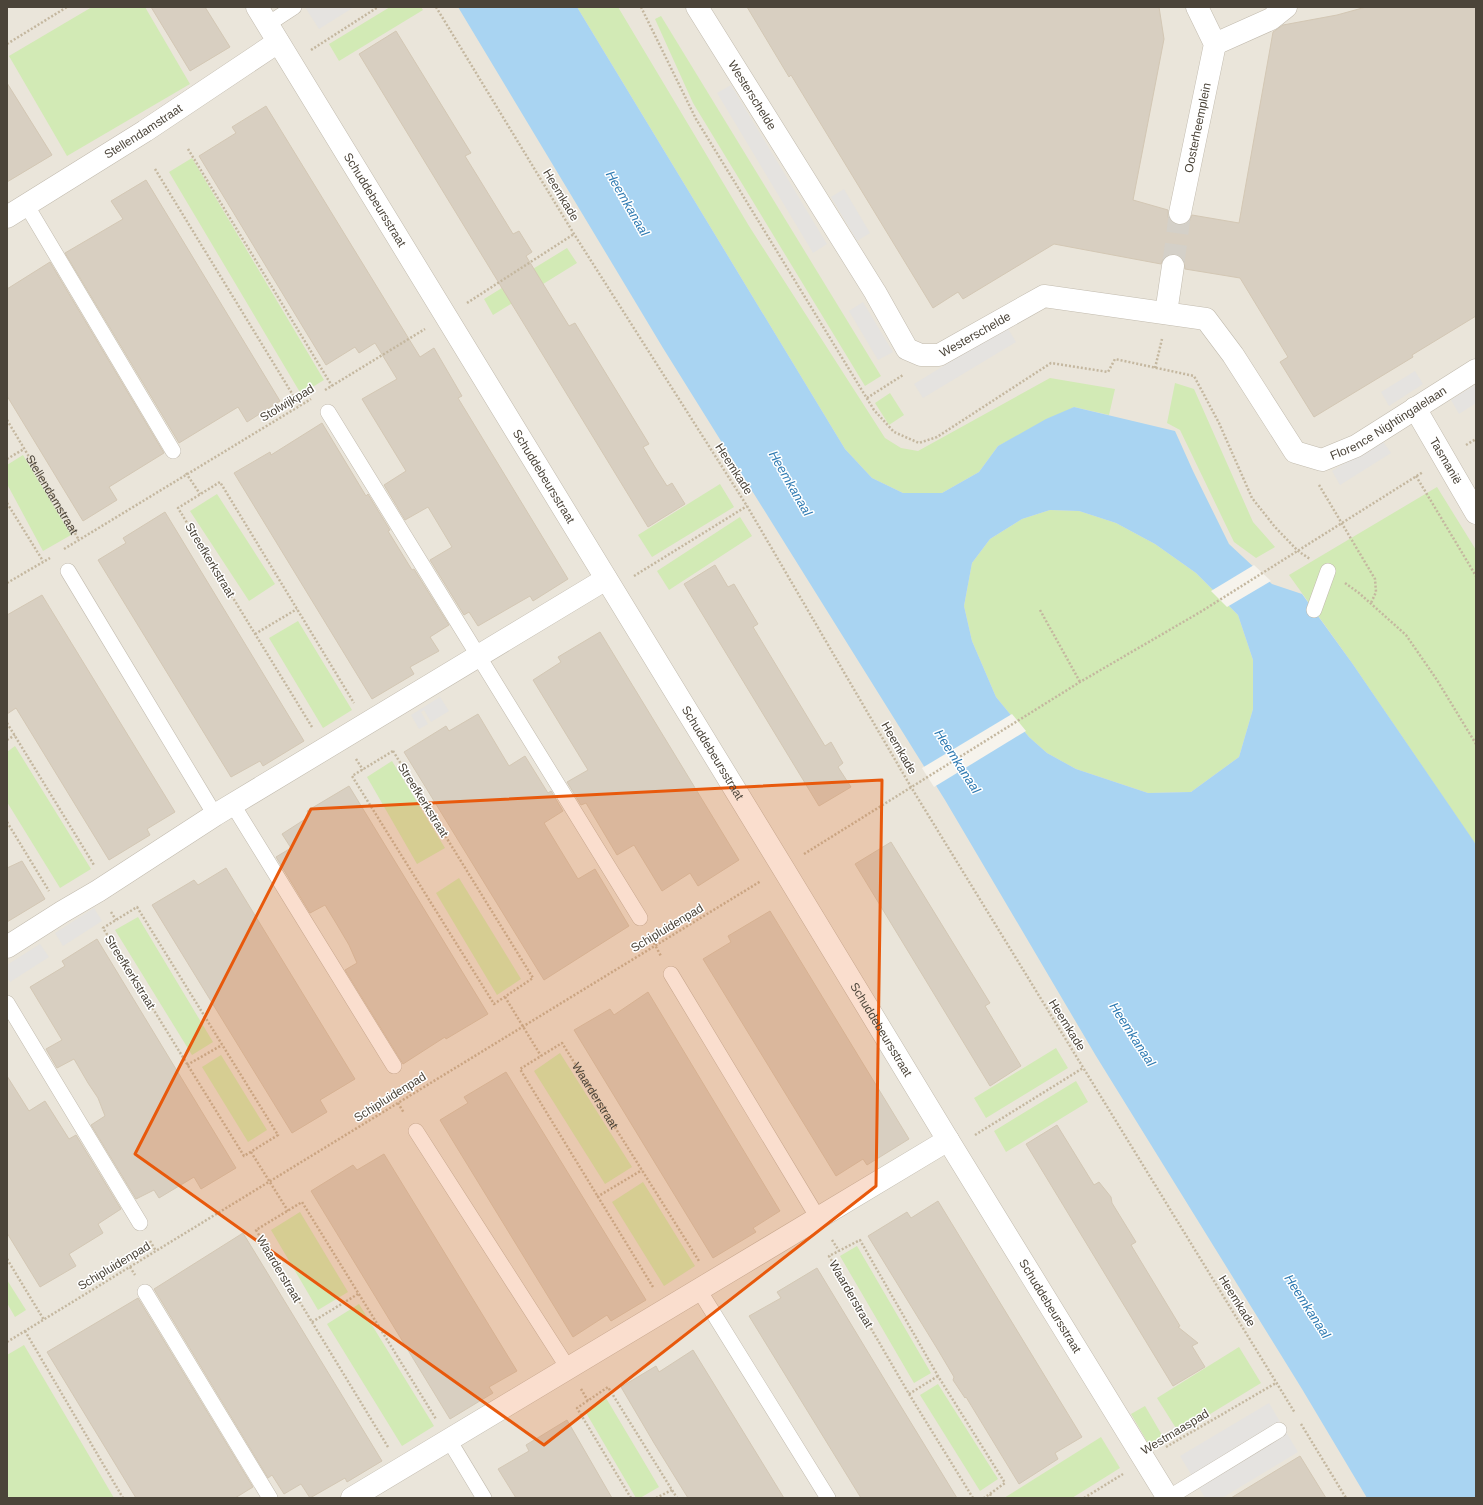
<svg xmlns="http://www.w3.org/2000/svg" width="1483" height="1505" font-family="Arial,sans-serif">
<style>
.residential{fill:#eae5da}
.green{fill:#d2eab5}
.parking{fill:#e5e3e0}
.water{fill:#a9d4f2;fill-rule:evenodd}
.pier{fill:#f6f3ec}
.building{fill:#d8cfc1;stroke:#d3c7b4}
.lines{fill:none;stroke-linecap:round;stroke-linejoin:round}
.pedestrian-tunnel{stroke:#d4d0c8;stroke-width:22;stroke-dasharray:22 11;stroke-linecap:butt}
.service-casing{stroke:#c2bbae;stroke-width:16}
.pedestrian-casing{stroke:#c2bbae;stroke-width:23}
.minor-casing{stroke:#c2bbae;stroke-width:23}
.path{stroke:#c4b79f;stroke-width:2.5;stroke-dasharray:2 2;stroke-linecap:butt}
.service{stroke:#fff;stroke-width:15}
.pedestrian{stroke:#fff;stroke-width:22}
.minor{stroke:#fff;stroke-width:22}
.marked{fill:#e8590c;fill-opacity:0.2;stroke:#e8590c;stroke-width:3;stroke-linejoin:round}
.labels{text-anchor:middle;stroke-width:3;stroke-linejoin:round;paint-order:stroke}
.street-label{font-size:12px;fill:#4b4439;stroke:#fff}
.water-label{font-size:13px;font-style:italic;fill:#2e7ab2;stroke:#fff}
</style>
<rect width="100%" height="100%" fill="#f6f3ec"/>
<rect class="residential" x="7" y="7" width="1469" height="1491"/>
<g class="green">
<polygon points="92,7 145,7 190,84 67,156 9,56"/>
<polygon points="390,7 421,7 423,10 339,61 329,44"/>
<polygon points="577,7 618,7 749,226 885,438 901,448 918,451 1050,378 1115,389 1109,415 1074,407 998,446 979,472 942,493 903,493 872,478 845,449"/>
<polygon points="661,16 881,376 865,386 693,103 655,19"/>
<polygon points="192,158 324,380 301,394 169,172"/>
<polygon points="567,248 577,263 493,315 484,299"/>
<polygon points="1175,383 1194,389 1253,522 1275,547 1256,558 1234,542 1180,430 1167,423"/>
<polygon points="890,393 904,415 889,425 875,403"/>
<polygon points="23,455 71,535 43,551 7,484 7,465"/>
<polygon points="720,484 734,507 652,557 638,535"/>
<polygon points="1437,487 1476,550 1476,845 1352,663 1289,575"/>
<polygon points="217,494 275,584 249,601 190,511"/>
<polygon points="1050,510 1079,511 1116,523 1155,544 1196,573 1238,615 1253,660 1253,709 1239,757 1191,792 1148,793 1076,769 1047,753 1029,737 996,697 972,641 964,606 972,563 990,539 1022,519"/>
<polygon points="740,517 752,536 669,590 657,571"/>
<polygon points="298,621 352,710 323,728 269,638"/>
<polygon points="15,746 91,869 60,888 7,802 7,752"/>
<polygon points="392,761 445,848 417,864 367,777"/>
<polygon points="459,878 521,979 497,995 436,893"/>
<polygon points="138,917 213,1042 192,1055 115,930"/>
<polygon points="1056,1048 1068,1068 986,1118 974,1098"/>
<polygon points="560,1053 632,1167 605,1184 534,1071"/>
<polygon points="221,1055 267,1130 248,1142 202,1067"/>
<polygon points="1076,1081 1088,1102 1006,1152 994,1131"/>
<polygon points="643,1182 695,1266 664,1286 612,1202"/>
<polygon points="300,1212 348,1292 318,1310 271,1230"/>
<polygon points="857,1246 931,1373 914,1383 840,1256"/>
<polygon points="7,1280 26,1310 15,1317 7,1303"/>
<polygon points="359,1304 434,1426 402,1446 327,1324"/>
<polygon points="24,1345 114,1498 9,1498 7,1493 7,1355"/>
<polygon points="1239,1347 1261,1383 1179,1433 1157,1398"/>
<polygon points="938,1384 998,1479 980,1491 920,1395"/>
<polygon points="606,1398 659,1487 640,1498 636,1498 585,1411"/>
<polygon points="1145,1406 1166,1442 1152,1450 1131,1414"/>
<polygon points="1101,1437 1120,1468 1072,1498 1004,1498"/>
</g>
<g class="parking">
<polygon points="305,7 354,7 319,29"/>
<polygon points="731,85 827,244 813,253 717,93"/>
<polygon points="844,189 870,233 857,241 831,197"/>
<polygon points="863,302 893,352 878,360 849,311"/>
<polygon points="1007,327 1016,342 923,398 914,384"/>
<polygon points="1415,371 1423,384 1389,406 1381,392"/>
<polygon points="1476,384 1476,403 1459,414 1451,400"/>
<polygon points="1382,440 1391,453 1340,485 1332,471"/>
<polygon points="440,697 449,711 431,722 424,710 421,712 428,724 419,729 411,715"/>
<polygon points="94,908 102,921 63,946 55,933"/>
<polygon points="40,944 49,957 10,982 7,978 7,965"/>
<polygon points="1269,1403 1298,1452 1222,1498 1205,1498 1180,1456"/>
</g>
<path class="water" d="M458,7H577L845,449L872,478L903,493H942L979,472L998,446L1046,419L1074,407L1175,431L1193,471L1229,544L1272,584L1302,594L1352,663L1473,840L1476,845V1498H1367L1302,1389L1096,1056L945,800L663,348ZM1050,510L1079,511L1116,523L1155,544L1196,573L1238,615L1253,660V709L1239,757L1191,792L1148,793L1076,769L1047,753L1029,737L996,697L972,641L964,606L972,563L990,539L1022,519Z"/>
<g class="pier">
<polygon points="1254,565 1271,581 1227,607 1211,591"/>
<polygon points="1012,714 1026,731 934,787 922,768"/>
</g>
<g class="building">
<polygon points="151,7 205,7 230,47 190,71"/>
<polygon points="747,7 1159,7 1164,39 1133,200 1168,210 1168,217 1172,223 1178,225 1184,225 1189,222 1192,215 1239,223 1273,32 1283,25 1337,15 1366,7 1476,7 1476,316 1412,355 1413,357 1314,417 1280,362 1288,357 1240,278 1185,269 1184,261 1180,256 1175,254 1168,255 1163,259 1161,264 1054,244 963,299 958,292 933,308 791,75 789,77"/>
<polygon points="396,31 471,153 465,156 478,177 513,234 519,231 532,252 526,256 569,326 575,323 649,444 643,447 655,467 667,486 672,483 685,504 648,527 359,54"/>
<polygon points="7,83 52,155 7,182"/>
<polygon points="266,106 420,357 434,348 462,396 458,398 568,579 533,601 530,596 478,626 469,612 464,615 430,560 452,547 428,507 405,520 384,485 406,471 362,399 397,379 375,343 359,353 355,347 326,365 199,156 236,133 232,127"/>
<polygon points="146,180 280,401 247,422 238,407 179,443 65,253 123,219 111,201"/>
<polygon points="50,262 164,453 109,487 117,500 83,521 7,396 7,289"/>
<polygon points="322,423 366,496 368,494 390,530 388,531 412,570 414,569 449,625 430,637 439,651 410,667 414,674 372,699 234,473 270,452 271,455"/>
<polygon points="165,512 304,741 263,766 260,761 231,777 98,560 126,543 123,538"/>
<polygon points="715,565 728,587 734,584 758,624 753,627 825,746 831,742 843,763 838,767 851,787 819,806 684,584"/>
<polygon points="42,595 175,812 147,829 150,835 109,860 16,708 7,714 7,615"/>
<polygon points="600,632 739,860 698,886 690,873 662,891 634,845 617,855 586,803 581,805 567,782 588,770 533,680 561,662 558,657"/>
<polygon points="478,714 509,766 525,756 548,793 551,791 563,811 544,823 578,879 595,869 629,926 544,980 404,752 446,726 449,731"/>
<polygon points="349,786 488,1014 446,1039 445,1037 403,1064 345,970 357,963 349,945 336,923 325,905 310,913 276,857 291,848 282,834 310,816 307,811"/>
<polygon points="891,842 990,1003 985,1006 1021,1066 990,1086 855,864"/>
<polygon points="22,861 45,899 7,922 7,868"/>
<polygon points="226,868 355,1079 320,1100 327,1112 292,1133 152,905 194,880 198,885"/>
<polygon points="770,911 909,1139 867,1165 863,1159 836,1176 703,959 731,942 728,936"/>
<polygon points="97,939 236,1168 201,1189 194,1177 159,1198 154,1190 136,1199 91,1125 105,1116 98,1098 88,1083 74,1059 57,1068 46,1049 62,1040 30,987 65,966 62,961"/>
<polygon points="648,992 780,1211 753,1228 756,1232 713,1258 574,1030 610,1009 614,1015"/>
<polygon points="506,1072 646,1300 611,1321 607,1315 573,1337 440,1120 468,1103 464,1097"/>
<polygon points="7,1076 29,1111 45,1101 69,1139 76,1135 121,1209 98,1224 103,1233 69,1254 76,1266 40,1287 7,1233"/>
<polygon points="1057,1125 1094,1185 1099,1182 1111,1197 1112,1203 1136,1242 1131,1245 1180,1326 1178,1327 1198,1343 1192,1346 1205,1367 1173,1386 1026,1144"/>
<polygon points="384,1154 517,1371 489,1387 493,1393 450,1419 311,1191 353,1165 357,1170"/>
<polygon points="938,1201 1082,1437 1055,1453 1058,1459 1019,1484 966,1397 965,1398 953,1380 954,1377 938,1350 868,1236 907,1212 911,1218"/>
<polygon points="243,1233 382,1461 347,1482 345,1478 310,1498 301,1484 284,1494 272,1475 268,1478 154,1289"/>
<polygon points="817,1268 886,1382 957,1498 861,1498 749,1316 781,1298 777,1292"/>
<polygon points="138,1298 253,1487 235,1498 136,1498 47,1352"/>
<polygon points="693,1350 760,1459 784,1498 688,1498 654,1443 621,1387 656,1366 659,1372"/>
<polygon points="567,1420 612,1498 516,1498 498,1469 529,1451 526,1445"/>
<polygon points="1300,1456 1326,1498 1231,1498"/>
</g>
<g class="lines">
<polyline class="pedestrian-tunnel" points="1173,266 1180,213"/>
<defs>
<g id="service">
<polyline points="268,24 294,7"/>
<polyline points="27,206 173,451"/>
<polyline points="328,412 640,918"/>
<polyline points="68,571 215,815"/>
<polyline points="1314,610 1328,571"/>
<polyline points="233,805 394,1066"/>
<polyline points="671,974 818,1218"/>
<polyline points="7,1003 140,1223"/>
<polyline points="416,1131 568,1368"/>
<polyline points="699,1290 828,1498"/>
<polyline points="145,1292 270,1498"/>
<polyline points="449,1440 484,1498"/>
<polyline points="1168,1498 1279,1430"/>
</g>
<g id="pedestrian">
<polyline points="1215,44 1271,19 1286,7"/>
<path id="s3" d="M1180,213L1215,44L1197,7"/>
<polyline points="1166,313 1173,266"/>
</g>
<g id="minor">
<path id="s4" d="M257,7L783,868L948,1140L1168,1498"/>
<path id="s5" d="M697,7L875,292L907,349L921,355H939L1044,296L1206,319L1233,355L1295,452L1322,460L1356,446L1476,370"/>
<path id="s6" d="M7,217L145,131L278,42"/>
<path id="s7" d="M1415,408L1476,513"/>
<polyline points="7,947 62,912 98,891 215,815 606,579"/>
<polyline points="352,1498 948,1140"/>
</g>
</defs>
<use href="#service" class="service-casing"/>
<use href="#pedestrian" class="pedestrian-casing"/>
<use href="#minor" class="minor-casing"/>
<g class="path">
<polyline points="436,7 574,234 747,506 911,787 1295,1413"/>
<polyline points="641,7 696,119 874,410 894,432 919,443 937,437 1051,363 1108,372 1115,359 1194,376 1219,423 1252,498 1275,527 1298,551 1310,559"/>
<polyline points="7,44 67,7"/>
<polyline points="311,50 378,7"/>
<polyline points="188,149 332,386"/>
<polyline points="155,169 299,405"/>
<polyline points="467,303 574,234"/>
<polyline points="1155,368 1162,339"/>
<polyline points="325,390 425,329"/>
<polyline points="867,398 903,375"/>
<path id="s1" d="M7,420L79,540"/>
<polyline points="1466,445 1476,439"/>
<polyline points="7,459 24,449"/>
<polyline points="186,473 200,494"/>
<polyline points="1416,476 1476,576"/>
<polyline points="1319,485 1375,579 1376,592 1371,603"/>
<polyline points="7,503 43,561"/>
<polyline points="64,549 311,399"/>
<polyline points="634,576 747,506"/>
<polyline points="7,583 50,558"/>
<polyline points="1345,583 1359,593 1406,635 1437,680 1476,744"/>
<polyline points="1040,610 1080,682"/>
<polyline points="255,634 297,609"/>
<polyline points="7,723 94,865"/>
<polyline points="312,727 178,508 220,482 354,703"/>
<polyline points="7,740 15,735"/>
<polygon points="393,751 533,978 494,1004 352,776"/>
<polyline points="356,759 363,770"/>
<polyline points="7,822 49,891"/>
<polyline points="804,854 1080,682 1202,611 1423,472"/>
<polygon points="137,907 278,1135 244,1156 103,928"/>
<polyline points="111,912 116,920"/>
<polyline points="650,936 661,956"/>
<polyline points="505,997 541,1056"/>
<polyline points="187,1065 222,1045"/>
<polyline points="404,1084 410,1095"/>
<polyline points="398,1103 404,1113"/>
<polyline points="975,1135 1083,1068"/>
<polyline points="251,1152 288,1211"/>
<polyline points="597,1197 642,1170"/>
<polyline points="832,1240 839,1251"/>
<polyline points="150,1241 156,1251"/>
<polyline points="7,1259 44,1320"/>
<polyline points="130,1267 135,1275"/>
<path id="s2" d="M653,1287L520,1069L562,1043L699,1261"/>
<polyline points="312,1322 358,1294"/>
<polyline points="25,1331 123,1498"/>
<polyline points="7,1342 761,881"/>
<polyline points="581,1389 588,1401"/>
<polyline points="909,1394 938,1376"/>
<polyline points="1301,1424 1346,1498"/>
<polyline points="388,1447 256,1230 302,1202 436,1419"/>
<polyline points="1166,1447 1276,1383"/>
<polyline points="990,1494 992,1498"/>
<polyline points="631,1498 577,1408 608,1387 677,1498"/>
<polyline points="656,1498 672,1490"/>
<polyline points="973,1498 909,1394 829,1256 860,1240 938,1376 1005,1483 984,1498"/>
<polyline points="1084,1498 1123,1474"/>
</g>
<use href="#service" class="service"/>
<use href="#pedestrian" class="pedestrian"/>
<use href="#minor" class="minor"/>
</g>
<path class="marked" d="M882,780L876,1186L544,1445L135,1154L311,809Z"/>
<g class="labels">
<g class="street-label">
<text dy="4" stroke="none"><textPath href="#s5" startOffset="104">Westerschelde</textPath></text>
<text dy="4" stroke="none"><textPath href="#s3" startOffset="87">Oosterheemplein</textPath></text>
<text dy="4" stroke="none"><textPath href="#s6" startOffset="161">Stellendamstraat</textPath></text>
<text transform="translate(561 195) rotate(59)" y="4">Heemkade</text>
<text dy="4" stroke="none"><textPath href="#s4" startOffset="226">Schuddebeursstraat</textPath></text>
<text dy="4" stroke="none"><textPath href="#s5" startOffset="476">Westerschelde</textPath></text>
<text transform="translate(287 403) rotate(-31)" y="4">Stolwijkpad</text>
<text dy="4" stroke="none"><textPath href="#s5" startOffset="983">Florence Nightingalelaan</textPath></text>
<text dy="4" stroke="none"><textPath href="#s7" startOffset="61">Tasmanië</textPath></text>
<text transform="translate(734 469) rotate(57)" y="4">Heemkade</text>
<text dy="4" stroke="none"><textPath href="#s4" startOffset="550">Schuddebeursstraat</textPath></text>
<text dy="4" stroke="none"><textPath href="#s1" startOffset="87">Stellendamstraat</textPath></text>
<text transform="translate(210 560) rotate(59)" y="4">Streefkerkstraat</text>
<text transform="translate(899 748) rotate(60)" y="4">Heemkade</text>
<text dy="4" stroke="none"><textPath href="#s4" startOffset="874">Schuddebeursstraat</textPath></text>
<text transform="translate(423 800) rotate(58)" y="4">Streefkerkstraat</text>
<text transform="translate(667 928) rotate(-31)" y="4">Schipluidenpad</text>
<text transform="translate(130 972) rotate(58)" y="4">Streefkerkstraat</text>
<text transform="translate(1067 1025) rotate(58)" y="4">Heemkade</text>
<text dy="4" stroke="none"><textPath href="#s4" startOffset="1198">Schuddebeursstraat</textPath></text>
<text dy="4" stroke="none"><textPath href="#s2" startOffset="367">Waarderstraat</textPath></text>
<text transform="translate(390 1097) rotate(-32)" y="4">Schipluidenpad</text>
<text transform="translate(114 1266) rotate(-31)" y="4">Schipluidenpad</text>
<text transform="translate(279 1269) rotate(59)" y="4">Waarderstraat</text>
<text transform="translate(851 1294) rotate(60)" y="4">Waarderstraat</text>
<text transform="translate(1237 1301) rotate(58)" y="4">Heemkade</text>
<text dy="4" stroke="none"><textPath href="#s4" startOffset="1522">Schuddebeursstraat</textPath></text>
<text transform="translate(1175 1432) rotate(-31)" y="4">Westmaaspad</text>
</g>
<g class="water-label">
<text transform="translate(628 203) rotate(60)" y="5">Heemkanaal</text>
<text transform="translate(791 483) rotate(60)" y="5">Heemkanaal</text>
<text transform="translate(958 761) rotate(57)" y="5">Heemkanaal</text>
<text transform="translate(1133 1034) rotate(57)" y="5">Heemkanaal</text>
<text transform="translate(1308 1306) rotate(57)" y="5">Heemkanaal</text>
</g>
</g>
<rect width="1483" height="1505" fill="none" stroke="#4b4439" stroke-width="16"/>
</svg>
